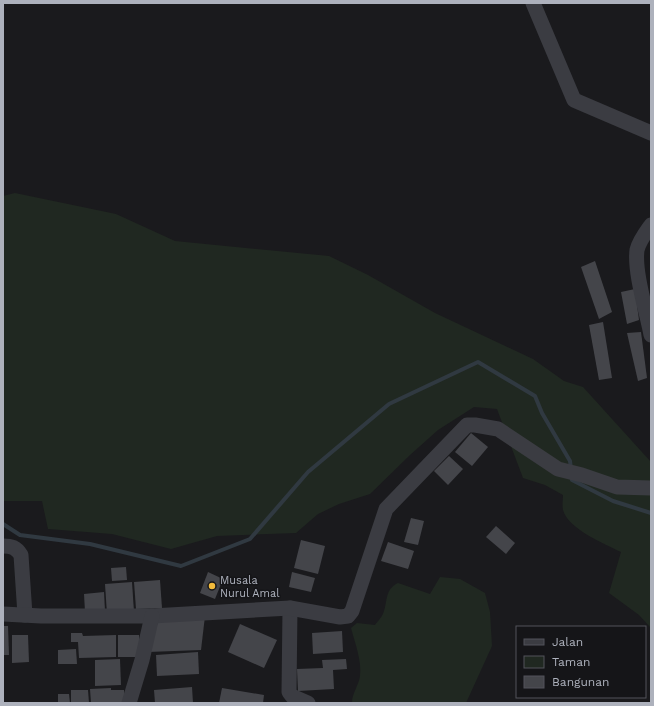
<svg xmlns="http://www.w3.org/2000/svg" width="654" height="706" font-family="'Work Sans',sans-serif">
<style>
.green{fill:#202821}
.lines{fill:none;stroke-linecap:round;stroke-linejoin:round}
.stream{stroke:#303941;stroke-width:4}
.building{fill:#44454a}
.minor{stroke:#3b3c42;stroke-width:15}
.poi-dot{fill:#f3bb3c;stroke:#151518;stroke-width:1.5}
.labels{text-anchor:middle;stroke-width:3;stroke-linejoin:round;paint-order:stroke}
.poi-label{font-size:11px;fill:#adb1bc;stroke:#151518;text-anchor:start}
</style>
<rect width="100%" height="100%" fill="#1a1a1d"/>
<g class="green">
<path d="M15,193L116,214L175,241L329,256L368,275L435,313L533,359L564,381L583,387L651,462V628L639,615L609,593L621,552C605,544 568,529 563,510C562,506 563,499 563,495L545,485L523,478L497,409L474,407L438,430L410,455L370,494L339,504L318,514L296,533L217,536L171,549L112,534L48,529L42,501H3V196Z"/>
<path d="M440,577L460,579L485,593L490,612L492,646L466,703H352C352,693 359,685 360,676C362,661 355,643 351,628L357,623L375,625C377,622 381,618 383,614C388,602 384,590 398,583L430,594Z"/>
</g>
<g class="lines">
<g class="stream">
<polyline points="571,475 572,480 613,501 651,513"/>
<polyline points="3,524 20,535 90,544 181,566 250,539 308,472 389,404 478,362 535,396 542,413 570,461 571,469"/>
</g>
</g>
<g class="building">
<polygon points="595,261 612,312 599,319 581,267"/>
<polygon points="635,289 639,320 627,324 621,292"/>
<polygon points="603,322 612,378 599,380 589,325"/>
<polygon points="641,332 647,378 638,381 627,333"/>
<polygon points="471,433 488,447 472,466 455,452"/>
<polygon points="449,456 463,469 448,485 434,471"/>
<polygon points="411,518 424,521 418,545 404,542"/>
<polygon points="496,526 515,543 506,554 486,537"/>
<polygon points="301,540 325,546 318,574 294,568"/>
<polygon points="388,542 414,551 408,569 381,561"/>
<polygon points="126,567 127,580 112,581 111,568"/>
<polygon points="208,572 223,579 215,599 200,593"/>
<polygon points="292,572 315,578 311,592 289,587"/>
<polygon points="160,580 162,608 136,609 134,582"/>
<polygon points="132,582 134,612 107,614 105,584"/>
<polygon points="104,592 105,611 85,612 84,594"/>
<polygon points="205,616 201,650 148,652 159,619"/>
<polygon points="240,624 277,640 264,668 228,652"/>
<polygon points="3,626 8,626 9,655 3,655"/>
<polygon points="342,631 343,652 313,654 312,633"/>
<polygon points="71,633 82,633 83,636 116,635 116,657 79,658 78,642 71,642"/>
<polygon points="12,635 28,635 29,662 12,663"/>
<polygon points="118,635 139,635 140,657 118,657"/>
<polygon points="76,649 77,664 58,664 58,650"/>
<polygon points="198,652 199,674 157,676 156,655"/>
<polygon points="120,659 121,685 95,686 95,660"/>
<polygon points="346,659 347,669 333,670 334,689 298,691 297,669 323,668 322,660"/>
<polygon points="192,687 193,703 155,703 154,690"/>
<polygon points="111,688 111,690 124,690 125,703 91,703 90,689"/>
<polygon points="222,688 264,695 263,703 219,703"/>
<polygon points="71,690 88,690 89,703 71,703"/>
<polygon points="58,694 69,694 70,703 58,703"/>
</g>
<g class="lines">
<g class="minor">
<polyline points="533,3 574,100 651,133"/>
<path d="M651,225C646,232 639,241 637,250C634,272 647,313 651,335"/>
<path d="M3,546C11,546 16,547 21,555L25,615"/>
<polyline points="290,608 289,692 292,696 308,703"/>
<polyline points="3,614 41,616 152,616 290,608 340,617 348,616 352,611 386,509 467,425 475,425 498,429 558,469 582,475 617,487 651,488"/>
<polyline points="129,703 142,660 152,616"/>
</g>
</g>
<circle class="poi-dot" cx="212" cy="586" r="4"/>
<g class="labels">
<g class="poi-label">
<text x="220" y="584">Musala<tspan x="220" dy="13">Nurul Amal</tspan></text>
</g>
</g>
<rect width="654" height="706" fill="none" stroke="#adb1bc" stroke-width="8"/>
<rect x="516" y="626" width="130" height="72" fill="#151518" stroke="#52535a"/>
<rect x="524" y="639" width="20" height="6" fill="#3b3c42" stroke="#52535a"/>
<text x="552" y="646" font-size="12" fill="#adb1bc">Jalan</text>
<rect x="524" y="656" width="20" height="12" fill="#202821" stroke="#52535a"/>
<text x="552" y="666" font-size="12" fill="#adb1bc">Taman</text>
<rect x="524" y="676" width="20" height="12" fill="#44454a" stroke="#52535a"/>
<text x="552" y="686" font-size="12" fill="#adb1bc">Bangunan</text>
</svg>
